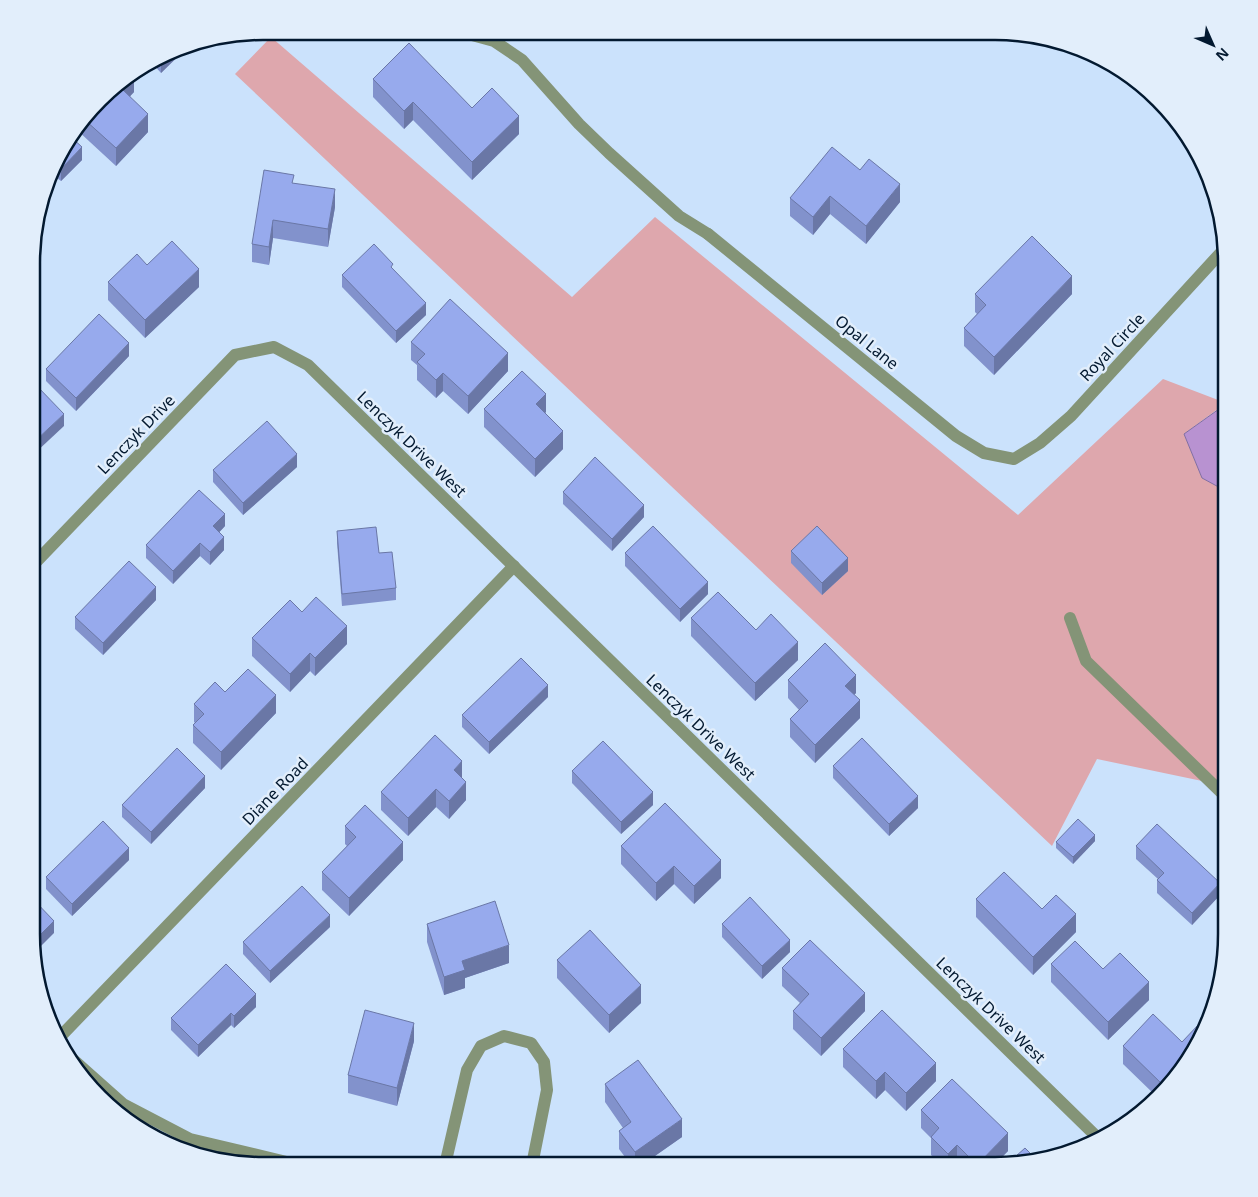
<svg xmlns="http://www.w3.org/2000/svg" width="1258" height="1197" font-family="'Noto Sans',sans-serif">
<style>
.green{fill:#dea7ad}
.water{fill:#b892d1;stroke:#826ea1}
.lines{fill:none;stroke-linecap:round;stroke-linejoin:round}
.lane{stroke:#849477;stroke-width:12}
.street{stroke:#849477;stroke-width:12}
.wall{fill:#8292cc}
.shaded-wall{fill:#6a77a6}
.building{fill:#97aaed;stroke:#6a77a6}
.labels{text-anchor:middle;stroke-width:5;stroke-linejoin:round;paint-order:stroke}
.street-label{font-size:16px;fill:#031930;stroke:#e2eefb}
.rim{fill:none;stroke:#031930;stroke-width:2.5}
</style>
<rect width="100%" height="100%" fill="#cbe2fc"/>
<polygon class="green" points="271,37 572,297 655,217 1018,515 1163,379 1226,403 1184,434 1202,478 1226,491 1226,786 1097,759 1052,846 235,74"/>
<polygon class="water" points="1226,404 1226,491 1202,478 1184,434"/>
<g class="lines">
<polyline class="lane" points="461,32 494,41 522,60 579,124 609,153 679,216 708,234"/>
<g class="street">
<polyline points="708,234 956,436 984,453 1014,459 1040,443 1071,416 1226,247"/>
<polyline points="34,564 235,355 274,347 308,365 1099,1139"/>
<polyline points="1070,618 1086,661 1226,797"/>
<polyline points="58,1039 514,566"/>
<polyline points="69,1056 123,1104 190,1139 299,1165"/>
<polyline points="445,1165 467,1070 481,1046 504,1036 531,1043 544,1062 547,1090 532,1165"/>
</g>
</g>
<g class="wall">
<polygon points="189,44 161,73 153,64"/>
<polygon points="134,75 134,92 130,96 148,132 116,166 77,130 111,89"/>
<polygon points="373,79 472,108 519,134 472,180 413,120 404,129 373,97"/>
<polygon points="62,147 82,160 61,181 53,175 51,177"/>
<polygon points="860,170 900,202 866,244 830,214 813,235 790,216 790,198"/>
<polygon points="294,183 335,207 328,247 273,238 269,265 252,262 252,244"/>
<polygon points="342,275 426,315 396,343 342,287"/>
<polygon points="108,282 199,287 145,338 108,300"/>
<polygon points="975,294 1072,294 994,375 964,346 964,328 977,314 975,312"/>
<polygon points="411,342 508,371 468,414 443,391 436,398 417,380 417,365 411,360"/>
<polygon points="129,356 76,411 46,381 46,369"/>
<polygon points="484,409 546,412 545,413 563,449 535,477 484,427"/>
<polygon points="297,467 243,515 213,482 213,470"/>
<polygon points="563,492 644,517 612,551 563,504"/>
<polygon points="225,526 219,532 224,550 210,565 200,556 173,584 146,558 146,545"/>
<polygon points="337,531 379,553 396,588 396,600 342,606 337,543"/>
<polygon points="791,551 848,571 822,595 791,563"/>
<polygon points="625,553 708,594 680,622 625,566"/>
<polygon points="156,600 103,655 75,629 75,617"/>
<polygon points="302,612 347,644 315,676 310,671 290,692 252,656 252,638"/>
<polygon points="691,618 756,630 798,660 755,701 691,636"/>
<polygon points="788,680 856,693 854,695 860,718 815,763 790,737 790,719 799,710 788,698"/>
<polygon points="225,692 276,713 221,770 193,743 193,725 195,723 194,722 194,704"/>
<polygon points="548,697 489,754 462,727 462,715"/>
<polygon points="833,766 918,808 889,836 833,778"/>
<polygon points="572,771 653,805 621,834 572,783"/>
<polygon points="462,778 466,800 449,819 436,807 408,836 381,810 381,792"/>
<polygon points="205,788 151,844 122,817 122,805"/>
<polygon points="345,826 403,860 349,916 322,890 322,872 347,846 345,844"/>
<polygon points="1095,841 1073,864 1056,848 1056,842"/>
<polygon points="621,846 721,878 694,904 674,884 656,901 621,864"/>
<polygon points="1136,846 1220,895 1192,925 1157,893 1157,880 1158,879 1136,859"/>
<polygon points="129,860 72,916 46,889 46,877"/>
<polygon points="976,899 1042,909 1076,932 1033,975 976,917"/>
<polygon points="427,924 509,963 465,978 465,988 444,995 427,942"/>
<polygon points="722,924 790,952 762,979 722,937"/>
<polygon points="330,927 270,983 243,954 243,942"/>
<polygon points="557,960 641,1003 609,1033 557,978"/>
<polygon points="1051,964 1103,969 1149,1000 1108,1040 1051,982"/>
<polygon points="782,968 865,1011 821,1056 793,1029 793,1011 800,1003 782,986"/>
<polygon points="256,1007 234,1028 231,1025 198,1057 171,1030 171,1018"/>
<polygon points="1203,1037 1155,1095 1123,1064 1123,1046 1182,1042"/>
<polygon points="414,1041 397,1106 348,1093 348,1075"/>
<polygon points="843,1049 936,1081 906,1111 885,1090 876,1099 843,1067"/>
<polygon points="605,1084 682,1137 642,1165 631,1165 619,1149 619,1131 623,1128 605,1102"/>
<polygon points="921,1110 1008,1151 994,1165 959,1165 957,1163 955,1165 941,1165 931,1155 931,1138 921,1128"/>
</g>
<g class="shaded-wall">
<polygon points="192,43 161,73 161,61 165,57 189,44"/>
<polygon points="134,75 134,92 121,106 121,88"/>
<polygon points="413,102 413,120 404,129 404,111"/>
<polygon points="148,114 148,132 116,166 116,148"/>
<polygon points="519,116 519,134 472,180 472,162"/>
<polygon points="82,147 82,160 61,181 61,169"/>
<polygon points="900,184 900,202 866,244 866,226"/>
<polygon points="335,189 335,207 328,247 328,229"/>
<polygon points="830,196 830,214 813,235 813,217"/>
<polygon points="273,220 273,238 269,265 269,247"/>
<polygon points="199,269 199,287 145,338 145,320"/>
<polygon points="1072,276 1072,294 994,375 994,357"/>
<polygon points="426,303 426,315 396,343 396,331"/>
<polygon points="129,343 129,356 76,411 76,398"/>
<polygon points="508,353 508,371 468,414 468,396"/>
<polygon points="443,373 443,391 436,398 436,380"/>
<polygon points="546,394 546,412 536,422 536,404"/>
<polygon points="64,414 64,426 34,454 34,442"/>
<polygon points="563,431 563,449 535,477 535,459"/>
<polygon points="297,454 297,467 243,515 243,503"/>
<polygon points="644,505 644,517 612,551 612,539"/>
<polygon points="225,514 225,526 213,539 213,526"/>
<polygon points="224,537 224,550 210,565 210,552"/>
<polygon points="200,543 200,556 173,584 173,571"/>
<polygon points="848,558 848,571 822,595 822,583"/>
<polygon points="708,582 708,594 680,622 680,609"/>
<polygon points="156,587 156,600 103,655 103,643"/>
<polygon points="347,626 347,644 315,676 315,658"/>
<polygon points="798,642 798,660 755,701 755,683"/>
<polygon points="310,653 310,671 290,692 290,674"/>
<polygon points="856,675 856,693 845,704 845,686"/>
<polygon points="548,685 548,697 489,754 489,742"/>
<polygon points="276,695 276,713 221,770 221,752"/>
<polygon points="860,700 860,718 815,763 815,745"/>
<polygon points="462,761 462,779 454,770"/>
<polygon points="205,776 205,788 151,844 151,832"/>
<polygon points="466,782 466,800 449,819 449,801"/>
<polygon points="436,789 436,807 408,836 408,818"/>
<polygon points="653,792 653,805 621,834 621,822"/>
<polygon points="918,796 918,808 889,836 889,824"/>
<polygon points="1095,835 1095,841 1073,864 1073,857"/>
<polygon points="403,842 403,860 349,916 349,898"/>
<polygon points="129,848 129,860 72,916 72,904"/>
<polygon points="721,860 721,878 694,904 694,886"/>
<polygon points="674,866 674,884 656,901 656,883"/>
<polygon points="1220,883 1220,895 1192,925 1192,913"/>
<polygon points="1076,914 1076,932 1033,975 1033,957"/>
<polygon points="330,915 330,927 270,983 270,971"/>
<polygon points="54,921 54,933 33,954 32,948 32,943"/>
<polygon points="790,940 790,952 762,979 762,966"/>
<polygon points="509,945 509,963 465,978 465,988 444,995 444,977 462,961"/>
<polygon points="1149,982 1149,1000 1108,1040 1108,1022"/>
<polygon points="641,985 641,1003 609,1033 609,1015"/>
<polygon points="865,993 865,1011 821,1056 821,1038"/>
<polygon points="256,994 256,1007 234,1028 234,1016"/>
<polygon points="231,1013 231,1025 198,1057 198,1045"/>
<polygon points="414,1023 414,1041 397,1106 397,1088"/>
<polygon points="936,1063 936,1081 906,1111 906,1093"/>
<polygon points="885,1072 885,1090 876,1099 876,1081"/>
<polygon points="682,1119 682,1137 642,1165 635,1165 635,1152"/>
<polygon points="1008,1133 1008,1151 994,1165 977,1165"/>
<polygon points="957,1145 957,1163 955,1165 948,1165 948,1154"/>
</g>
<g class="building">
<polygon points="409,43 472,108 492,88 519,116 472,162 413,102 404,111 373,79"/>
<polygon points="132,76 121,88 148,114 116,148 85,120 111,89"/>
<polygon points="71,137 82,147 61,169 56,165 62,147"/>
<polygon points="832,147 860,170 869,159 900,184 866,226 830,196 813,217 790,198"/>
<polygon points="264,170 294,175 292,183 335,189 328,229 273,220 269,247 252,244"/>
<polygon points="1032,236 1072,276 994,357 964,328 986,305 975,294"/>
<polygon points="172,241 199,269 145,320 108,282 137,254 147,265"/>
<polygon points="374,244 393,264 391,267 426,303 396,331 342,275"/>
<polygon points="450,299 508,353 468,396 443,373 436,380 417,362 425,354 411,342"/>
<polygon points="99,314 129,343 76,398 46,369"/>
<polygon points="522,371 546,394 536,404 563,431 535,459 484,409"/>
<polygon points="36,385 64,414 34,442 35,387"/>
<polygon points="267,421 297,454 243,503 213,470"/>
<polygon points="595,457 644,505 612,539 563,492"/>
<polygon points="199,490 225,514 213,526 224,537 210,552 200,543 173,571 146,545"/>
<polygon points="653,526 708,582 680,609 625,553"/>
<polygon points="817,526 848,558 822,583 791,551"/>
<polygon points="376,527 379,553 392,552 396,588 342,594 337,531"/>
<polygon points="129,561 156,587 103,643 75,617"/>
<polygon points="718,592 756,630 771,614 798,642 755,683 691,618"/>
<polygon points="316,597 347,626 315,658 310,653 290,674 252,638 290,600 302,612"/>
<polygon points="825,643 856,675 845,686 860,700 815,745 790,719 808,701 788,680"/>
<polygon points="521,658 548,685 489,742 462,715"/>
<polygon points="248,669 276,695 221,752 193,725 204,714 194,704 215,682 225,692"/>
<polygon points="435,735 462,761 454,770 466,782 449,801 436,789 408,818 381,792"/>
<polygon points="862,738 918,796 889,824 833,766"/>
<polygon points="603,741 653,792 621,822 572,771"/>
<polygon points="177,748 205,776 151,832 122,805"/>
<polygon points="665,803 721,860 694,886 674,866 656,883 621,846"/>
<polygon points="365,805 403,842 349,898 322,872 356,837 345,826"/>
<polygon points="1078,819 1095,835 1073,857 1056,842"/>
<polygon points="103,821 129,848 72,904 46,877"/>
<polygon points="1157,824 1220,883 1192,913 1157,880 1164,873 1136,846"/>
<polygon points="1004,872 1042,909 1056,895 1076,914 1033,957 976,899"/>
<polygon points="302,886 330,915 270,971 243,942"/>
<polygon points="750,897 790,940 762,966 722,924"/>
<polygon points="32,898 54,921 32,943"/>
<polygon points="495,901 509,945 462,961 465,970 444,977 427,924"/>
<polygon points="590,930 641,985 609,1015 557,960"/>
<polygon points="810,940 865,993 821,1038 793,1011 809,994 782,968"/>
<polygon points="1075,941 1103,969 1120,953 1149,982 1108,1022 1051,964"/>
<polygon points="226,964 256,994 234,1016 231,1013 198,1045 171,1018"/>
<polygon points="365,1010 414,1023 397,1088 348,1075"/>
<polygon points="882,1010 936,1063 906,1093 885,1072 876,1081 843,1049"/>
<polygon points="1153,1014 1182,1042 1199,1024 1205,1030 1203,1037 1163,1085 1123,1046"/>
<polygon points="638,1060 682,1119 635,1152 619,1131 631,1122 605,1084"/>
<polygon points="952,1079 1008,1133 977,1165 957,1145 948,1154 931,1137 939,1128 921,1110"/>
<polygon points="1025,1148 1036,1159 1010,1165 1006,1165"/>
</g>
<g class="labels">
<g class="street-label">
<text transform="translate(867 342) rotate(39)" y="6">Opal Lane</text>
<text transform="translate(1112 347) rotate(-47)" y="6">Royal Circle</text>
<text transform="translate(136 434) rotate(-46)" y="6">Lenczyk Drive</text>
<text transform="translate(412 444) rotate(44)" y="6">Lenczyk Drive West</text>
<text transform="translate(701 727) rotate(44)" y="6">Lenczyk Drive West</text>
<text transform="translate(275 791) rotate(-46)" y="6">Diane Road</text>
<text transform="translate(991 1010) rotate(44)" y="6">Lenczyk Drive West</text>
</g>
</g>
<path d="M0 0H1258V1197H0ZM263 40H995A223 223 0 0 1 1218 263V934A223 223 0 0 1 995 1157H263A223 223 0 0 1 40 934V263A223 223 0 0 1 263 40Z" fill="#e2eefb" fill-rule="evenodd"/>
<path class="rim" d="M263 40H995A223 223 0 0 1 1218 263V934A223 223 0 0 1 995 1157H263A223 223 0 0 1 40 934V263A223 223 0 0 1 263 40Z"/>
<g transform="translate(1213 45) rotate(135)" stroke="#e2eefb" stroke-width="4" paint-order="stroke">
<path d="M0-4L9 19L0 12L-9 19Z" fill="#031930"/>
<text y="-8" font-size="14" font-weight="bold" text-anchor="middle" fill="#031930">N</text>
</g>
</svg>
